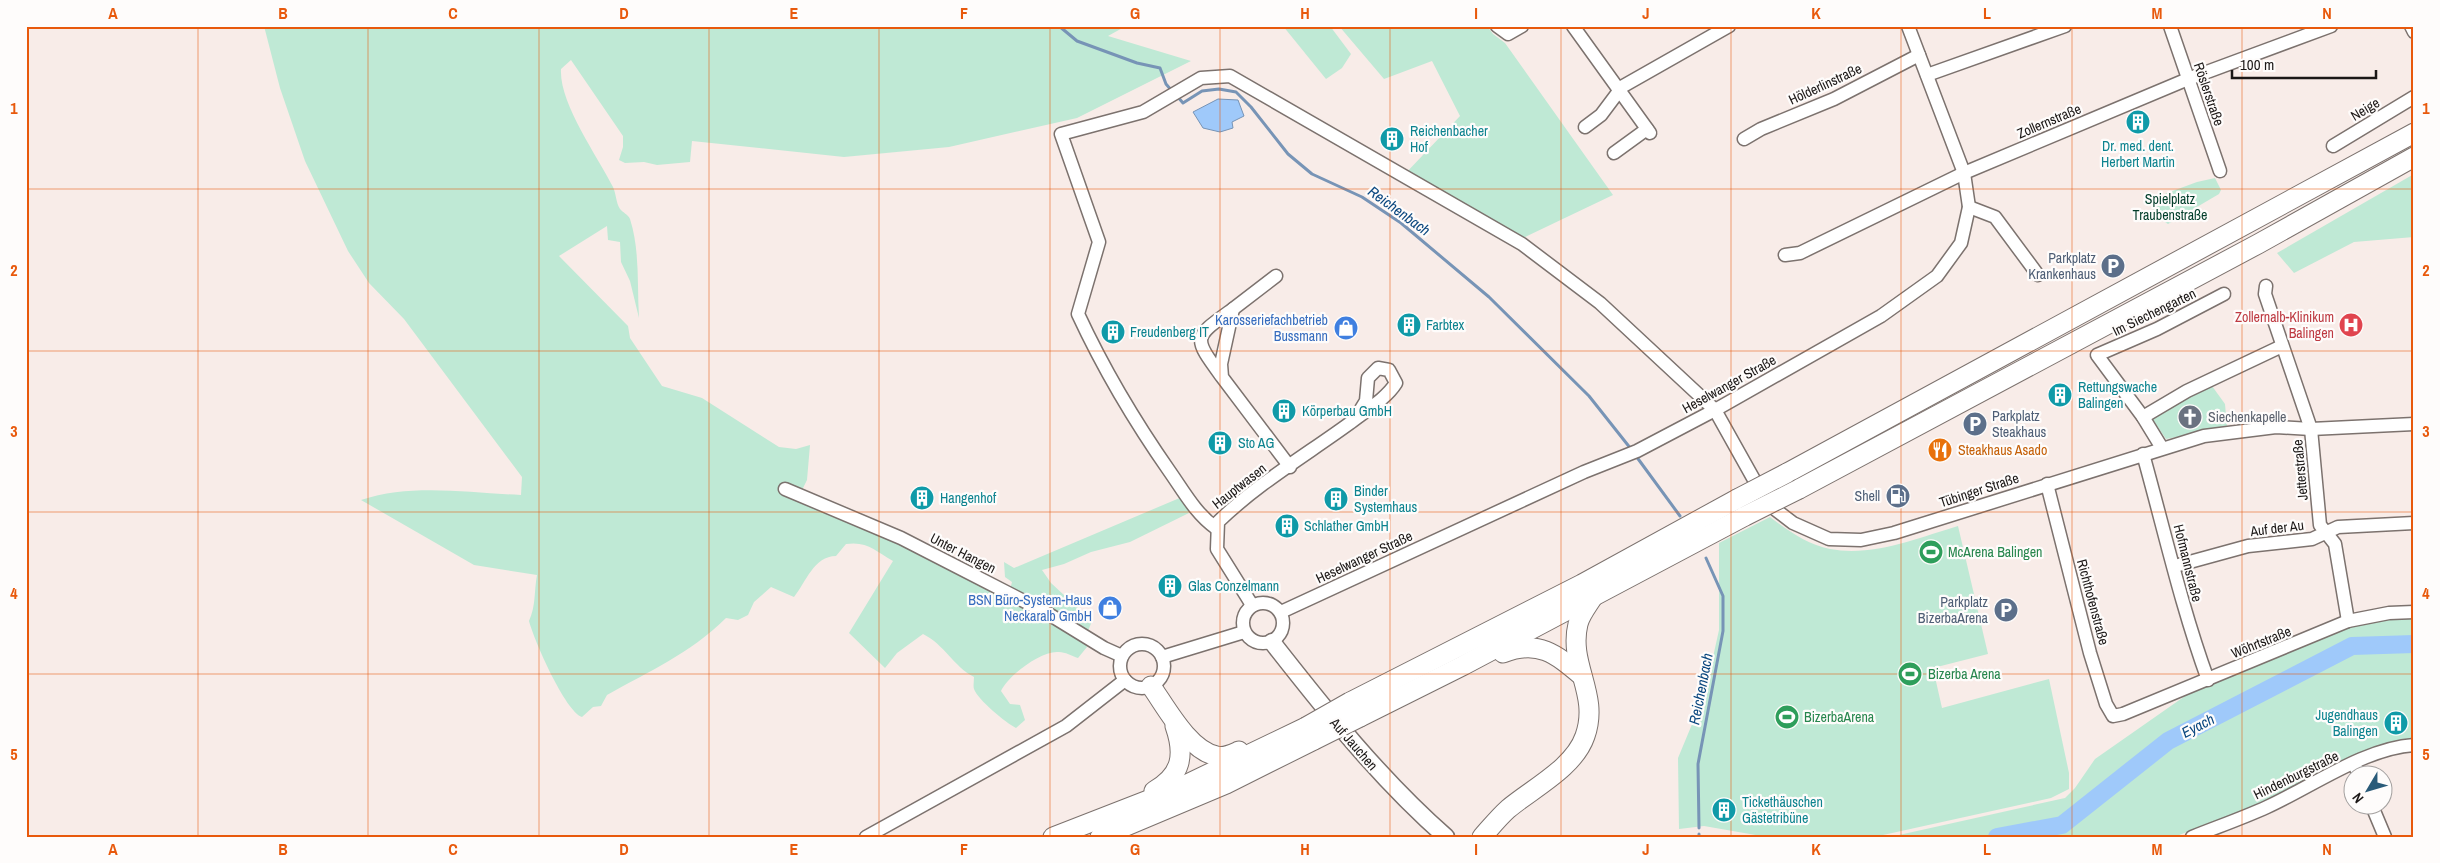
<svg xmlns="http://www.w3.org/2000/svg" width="2440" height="863" font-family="'Archivo Narrow',sans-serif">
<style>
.green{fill:#bfe9d5}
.water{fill:#9fc9fa;stroke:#7794b6}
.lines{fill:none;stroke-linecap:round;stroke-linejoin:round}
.stream{stroke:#7794b6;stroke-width:3}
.river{stroke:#9fc9fa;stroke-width:18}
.minor-casing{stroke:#7c726e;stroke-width:15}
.major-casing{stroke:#7c726e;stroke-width:19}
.highway-casing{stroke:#7c726e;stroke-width:21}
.minor{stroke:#fff;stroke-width:12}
.major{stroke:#fff;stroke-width:16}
.highway{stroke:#fff;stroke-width:19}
.highway-bridge-casing{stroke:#7c726e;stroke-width:21;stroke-linecap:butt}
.highway-bridge{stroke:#fff;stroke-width:19}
.grid{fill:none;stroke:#e8590c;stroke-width:1;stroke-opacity:0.55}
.labels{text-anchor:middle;stroke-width:4.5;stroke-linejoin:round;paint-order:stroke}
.street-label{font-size:14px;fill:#1b1716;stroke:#fefcfb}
.culture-label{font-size:14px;fill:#0d838f;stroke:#fefcfb;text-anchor:start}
.park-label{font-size:14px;fill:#013c29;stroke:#fefcfb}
.service-label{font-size:14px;fill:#4e5e75;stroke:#fefcfb;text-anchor:end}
.health-label{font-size:14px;fill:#be3a42;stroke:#fefcfb;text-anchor:end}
.shop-label{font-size:14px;fill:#366cbe;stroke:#fefcfb;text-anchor:end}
.worship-label{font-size:14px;fill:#5b616d;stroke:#fefcfb;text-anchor:start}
.food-label{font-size:14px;fill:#c56008;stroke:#fefcfb;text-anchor:start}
.leisure-label{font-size:14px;fill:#27864d;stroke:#fefcfb;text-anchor:start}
.water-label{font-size:15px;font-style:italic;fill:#0a477f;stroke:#fefcfb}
.neatline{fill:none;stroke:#e8590c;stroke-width:2}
.grid-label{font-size:16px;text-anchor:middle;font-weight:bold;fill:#e8590c}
</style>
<rect width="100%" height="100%" fill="#f8ece8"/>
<g class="green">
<path d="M264,26H1126L1108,36L1191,61L1077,118L949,147L844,157L692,141L690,162L657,165L644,162L625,163L619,160L623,147V136L571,60L561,69C559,103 597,155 613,187C616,193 616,203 620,209C623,213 628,214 630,219C640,250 637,285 639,318L630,281L621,262L620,242L608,240L607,226L559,256L628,326L630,338L662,386L702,398L779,447L796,449L810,445L807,480L802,490L1009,594L1012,582L1005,577L1004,562L1014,568L1182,497L1193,506L1189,513L1130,542L1091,552L1064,564L1042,570L1051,583L1092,621L1084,641L1087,647L1078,658C1072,656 1065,652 1059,652C1041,650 1008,676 1001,691L1010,704L1020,705L1025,720L1016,728C1006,723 978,700 974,689C973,686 974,681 974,677C953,666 945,645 923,634L897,653L885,668L849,633L893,561C875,551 868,541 846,544L836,556C814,556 806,582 794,597L771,587L754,602L748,615L738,620L726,618C688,655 651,670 607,695L601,706L593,707L582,717C565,711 534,640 529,621C536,606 534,591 537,575L474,565L361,500C412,483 468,493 521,495L522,477L404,319L369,283L348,251L305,161L280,88Z"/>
<polygon points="1283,26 1330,26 1351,54 1342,68 1326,79"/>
<polygon points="1339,26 1487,26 1493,34 1505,43 1613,195 1519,240 1404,175 1460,116 1432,61 1384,79"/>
<polygon points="2414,174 2414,237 2354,242 2294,273 2277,253"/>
<polygon points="2215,178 2221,190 2219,194 2168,224 2157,217 2148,200 2197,182"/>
<polygon points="2212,386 2225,404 2227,427 2166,439 2151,417"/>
<path d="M1770,517C1787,530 1808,545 1830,549C1873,557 1918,538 1958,526L1988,654L1933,668L1942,708L2049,679L2069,773V789L2051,798L1874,837H1767L1704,826L1679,829L1678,758L1705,693L1719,630V543Z"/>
<polygon points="2414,612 2414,740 2361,752 2257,805 2174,837 1890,837 2065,798 2075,788 2095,759 2208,680 2348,621"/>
</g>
<polygon class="water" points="1218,99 1238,100 1244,116 1232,122 1233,128 1220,132 1203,128 1193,112"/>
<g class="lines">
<g class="stream">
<polyline points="1059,26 1077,41 1137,63 1160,68 1166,84 1172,91"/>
<polyline points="1177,96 1183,103 1202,91 1219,89 1236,92 1251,107 1288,154 1312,174 1362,197 1401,223 1489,297 1589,396 1631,449"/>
<polyline points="1636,456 1680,516"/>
<polyline points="1699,828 1698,764 1723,631 1723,596 1706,558"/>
<polyline points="1699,834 1699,837"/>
</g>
<polyline class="river" points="1997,837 2062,825 2168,741 2352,646 2414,644"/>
<defs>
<g id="minor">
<polyline points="1497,26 1508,34 1522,26"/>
<polyline points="1573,26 1650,133"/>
<polyline points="2170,26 2220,171"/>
<polyline points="2411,26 2414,32"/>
<polyline points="1927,75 2065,26"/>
<polyline points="1618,89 1729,26"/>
<polyline points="1585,127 1601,115 1619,91"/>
<polyline points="1744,139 1761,129 1834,99 1919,55"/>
<polyline points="2333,146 2414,97"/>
<polyline points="1614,153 1647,129"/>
<polyline points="1969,207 1995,217 2038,275"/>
<polyline points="1785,255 1800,253 1964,173 2188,79 2331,26"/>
<polyline points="2266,286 2265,294 2311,429 2320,525 2335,544 2348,621"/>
<polyline points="1233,309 1276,276"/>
<path d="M1222,377C1192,336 1193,338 1233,309L1221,364L1222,377L1290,467"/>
<polyline points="2143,417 2187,391 2282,346"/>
<polyline points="2162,448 2143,417 2097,355 2157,329 2224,294"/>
<path d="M2143,454C2164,529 2181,606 2208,680"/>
<polyline points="2047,484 2090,653 2106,704 2113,716 2123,714 2348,621 2389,613 2414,612"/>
<polyline points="785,489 901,538 1047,613 1104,648 1122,656"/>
<path d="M1216,528C1196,514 1184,492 1170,472C1135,422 1104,370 1078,314L1099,242L1061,134L1143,112L1201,78L1230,76L1522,244L1600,303L1715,410L1762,494L1776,510L1793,523L1829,539L1861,540L1894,533L2204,436L2276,427L2311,429L2414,424"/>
<polyline points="2175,566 2248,546 2312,539 2338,527 2414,523"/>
<circle cx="1263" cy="623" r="20"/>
<path d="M1252,605L1217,549L1218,522C1257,484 1306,455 1350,423C1365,411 1386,399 1396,383L1389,370L1378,368L1368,378L1366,401L1355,419"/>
<polyline points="1281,612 1584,472 1637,451 1715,410 1881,316 1937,276 1961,243 1969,207 1964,173 1908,26"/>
<circle cx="1142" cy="666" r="22"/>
<polyline points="1162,657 1244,632"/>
<polyline points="2354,763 2359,776"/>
<polyline points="2372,806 2385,837"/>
<polyline points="866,837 1066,726 1125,680"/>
<path d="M2192,837C2217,827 2243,818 2267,807C2311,787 2365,748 2414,745"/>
</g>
<path id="major" d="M1272,642C1326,711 1380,779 1446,837"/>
<g id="highway">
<polyline points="1787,473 2414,133"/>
<polyline points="1799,489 2258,244 2414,157"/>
<path d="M1503,653C1538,639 1556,654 1582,676"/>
<path d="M1151,686C1166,707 1189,751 1217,756C1224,758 1232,754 1239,751"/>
<polyline points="1350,702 1582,584 1737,499"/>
<polyline points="1360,717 1464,665 1745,516"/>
<path d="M1154,791C1182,775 1185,755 1175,726"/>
<polyline points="1053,837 1179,788 1306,727"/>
<polyline points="1100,837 1226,784 1314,740"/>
<path d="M1482,837C1491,827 1499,817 1508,809C1533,788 1574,768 1585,736C1600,694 1568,665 1578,624C1580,615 1588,605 1593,597"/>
</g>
</defs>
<use href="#minor" class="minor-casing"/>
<use href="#major" class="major-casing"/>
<use href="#highway" class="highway-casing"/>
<use href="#minor" class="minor"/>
<use href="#major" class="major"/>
<use href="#highway" class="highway"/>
<defs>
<g id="highway-bridge">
<polyline points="1737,499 1787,473"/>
<polyline points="1745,516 1799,489"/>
<polyline points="1306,727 1350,702"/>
<polyline points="1314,740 1360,717"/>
</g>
</defs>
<use href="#highway-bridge" class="highway-bridge-casing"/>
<use href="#highway-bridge" class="highway-bridge"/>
</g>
<path class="grid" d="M198,26V837M368,26V837M539,26V837M709,26V837M879,26V837M1050,26V837M1220,26V837M1390,26V837M1561,26V837M1731,26V837M1901,26V837M2072,26V837M2242,26V837M26,189H2414M26,351H2414M26,512H2414M26,674H2414"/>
<defs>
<symbol id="building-disc" viewBox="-11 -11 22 22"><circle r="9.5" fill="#0f9aa8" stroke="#fefcfb"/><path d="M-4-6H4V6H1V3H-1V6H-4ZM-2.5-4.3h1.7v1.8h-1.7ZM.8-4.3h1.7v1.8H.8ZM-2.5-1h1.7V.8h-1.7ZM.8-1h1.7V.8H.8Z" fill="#fff"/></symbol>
<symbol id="parking-disc" viewBox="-11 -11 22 22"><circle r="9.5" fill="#5c6f8a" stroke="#fefcfb"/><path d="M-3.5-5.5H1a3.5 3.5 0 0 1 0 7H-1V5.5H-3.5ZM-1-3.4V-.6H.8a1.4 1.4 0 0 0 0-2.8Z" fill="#fff"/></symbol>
<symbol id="hospital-disc" viewBox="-11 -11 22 22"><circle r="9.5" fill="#e0444e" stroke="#fefcfb"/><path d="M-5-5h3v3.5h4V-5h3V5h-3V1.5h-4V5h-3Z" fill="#fff"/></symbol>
<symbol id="shop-disc" viewBox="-11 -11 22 22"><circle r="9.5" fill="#3f7fe0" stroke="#fefcfb"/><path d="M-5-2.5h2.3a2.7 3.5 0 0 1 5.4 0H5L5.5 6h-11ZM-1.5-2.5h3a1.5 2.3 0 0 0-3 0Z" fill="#fff"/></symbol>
<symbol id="church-disc" viewBox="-11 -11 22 22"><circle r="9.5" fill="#6b7280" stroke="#fefcfb"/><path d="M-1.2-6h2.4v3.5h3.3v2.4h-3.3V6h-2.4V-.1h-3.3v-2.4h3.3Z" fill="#fff"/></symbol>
<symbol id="restaurant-disc" viewBox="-11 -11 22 22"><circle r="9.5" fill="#e8710a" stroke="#fefcfb"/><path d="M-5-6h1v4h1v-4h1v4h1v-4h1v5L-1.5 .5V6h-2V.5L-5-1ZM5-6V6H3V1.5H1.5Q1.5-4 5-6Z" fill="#fff"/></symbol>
<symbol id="fuel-disc" viewBox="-11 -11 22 22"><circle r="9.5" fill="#5c6f8a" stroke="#fefcfb"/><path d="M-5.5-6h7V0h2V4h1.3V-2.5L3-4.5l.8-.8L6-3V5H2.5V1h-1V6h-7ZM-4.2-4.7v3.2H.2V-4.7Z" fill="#fff"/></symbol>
<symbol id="stadium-disc" viewBox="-11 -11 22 22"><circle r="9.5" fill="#2e9e5b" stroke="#fefcfb"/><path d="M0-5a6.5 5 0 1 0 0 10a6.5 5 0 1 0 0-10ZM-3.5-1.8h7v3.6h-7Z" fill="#fff"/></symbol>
</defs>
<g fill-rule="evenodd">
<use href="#building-disc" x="2124" y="108" width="28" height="28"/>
<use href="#building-disc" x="1378" y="125" width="28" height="28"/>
<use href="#parking-disc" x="2099" y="252" width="28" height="28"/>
<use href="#building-disc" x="1395" y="311" width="28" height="28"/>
<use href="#hospital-disc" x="2337" y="311" width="28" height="28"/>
<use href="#shop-disc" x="1332" y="314" width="28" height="28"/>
<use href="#building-disc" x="1099" y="318" width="28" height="28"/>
<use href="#building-disc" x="2046" y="381" width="28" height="28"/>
<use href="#building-disc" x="1270" y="397" width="28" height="28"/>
<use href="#church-disc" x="2176" y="403" width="28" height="28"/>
<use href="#parking-disc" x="1961" y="410" width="28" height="28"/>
<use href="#building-disc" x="1206" y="429" width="28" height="28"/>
<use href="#restaurant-disc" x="1926" y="436" width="28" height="28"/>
<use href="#fuel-disc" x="1884" y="482" width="28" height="28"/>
<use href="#building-disc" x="908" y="484" width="28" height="28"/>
<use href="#building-disc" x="1322" y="485" width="28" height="28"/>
<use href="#building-disc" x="1273" y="512" width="28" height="28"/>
<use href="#stadium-disc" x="1917" y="538" width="28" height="28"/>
<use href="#building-disc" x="1156" y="572" width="28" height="28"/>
<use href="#shop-disc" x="1096" y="594" width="28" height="28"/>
<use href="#parking-disc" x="1992" y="596" width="28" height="28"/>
<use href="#stadium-disc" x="1896" y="660" width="28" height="28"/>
<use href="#stadium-disc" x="1773" y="703" width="28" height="28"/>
<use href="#building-disc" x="2382" y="709" width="28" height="28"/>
<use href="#building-disc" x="1710" y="796" width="28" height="28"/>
</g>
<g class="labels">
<g class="street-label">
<text transform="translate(1825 84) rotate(-25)" y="5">Hölderlinstraße</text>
<text transform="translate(2209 94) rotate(71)" y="5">Röslerstraße</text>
<text transform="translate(2365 109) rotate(-31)" y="5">Neige</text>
<text transform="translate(2049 121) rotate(-23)" y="5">Zollernstraße</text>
<text transform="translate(2154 312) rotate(-26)" y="5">Im Siechengarten</text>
<text transform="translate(1729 384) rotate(-29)" y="5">Heselwanger Straße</text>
<text transform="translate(2300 470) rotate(-95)" y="5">Jetterstraße</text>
<text transform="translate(1239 486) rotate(-38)" y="5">Hauptwasen</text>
<text transform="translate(1979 490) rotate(-18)" y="5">Tübinger Straße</text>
<text transform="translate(2277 528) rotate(-7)" y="5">Auf der Au</text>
<text transform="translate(963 553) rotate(27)" y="5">Unter Hangen</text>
<text transform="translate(1364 557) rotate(-25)" y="5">Heselwanger Straße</text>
<text transform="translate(2188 563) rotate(76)" y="5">Hofmannstraße</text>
<text transform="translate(2093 602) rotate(75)" y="5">Richthofenstraße</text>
<text transform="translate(2261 642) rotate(-22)" y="5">Wöhrtstraße</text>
<text transform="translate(1354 744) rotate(49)" y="5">Auf Jauchen</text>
<text transform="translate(2296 775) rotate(-26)" y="5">Hindenburgstraße</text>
</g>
<g class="culture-label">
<text x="1410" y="136">Reichenbacher<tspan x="1410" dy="16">Hof</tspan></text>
<text x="2138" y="151" text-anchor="middle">Dr. med. dent.<tspan x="2138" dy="16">Herbert Martin</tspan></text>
<text x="1426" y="330">Farbtex</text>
<text x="1130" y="337">Freudenberg IT</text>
<text x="2078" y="392">Rettungswache<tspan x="2078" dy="16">Balingen</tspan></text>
<text x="1302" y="416">Körperbau GmbH</text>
<text x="1238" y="448">Sto AG</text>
<text x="1354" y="496">Binder<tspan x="1354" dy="16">Systemhaus</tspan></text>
<text x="940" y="503">Hangenhof</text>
<text x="1304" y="531">Schlather GmbH</text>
<text x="1188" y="591">Glas Conzelmann</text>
<text x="2378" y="720" text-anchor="end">Jugendhaus<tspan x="2378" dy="16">Balingen</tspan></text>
<text x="1742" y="807">Tickethäuschen<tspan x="1742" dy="16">Gästetribüne</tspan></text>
</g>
<g class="park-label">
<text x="2170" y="204">Spielplatz<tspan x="2170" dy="16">Traubenstraße</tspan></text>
</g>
<g class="service-label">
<text x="2096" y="263">Parkplatz<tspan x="2096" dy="16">Krankenhaus</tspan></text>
<text x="1992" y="421" text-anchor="start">Parkplatz<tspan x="1992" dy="16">Steakhaus</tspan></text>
<text x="1880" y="501">Shell</text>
<text x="1988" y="607">Parkplatz<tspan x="1988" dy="16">BizerbaArena</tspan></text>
</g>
<g class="health-label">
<text x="2334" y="322">Zollernalb-Klinikum<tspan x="2334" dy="16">Balingen</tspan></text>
</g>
<g class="shop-label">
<text x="1328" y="325">Karosseriefachbetrieb<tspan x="1328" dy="16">Bussmann</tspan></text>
<text x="1092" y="605">BSN Büro-System-Haus<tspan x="1092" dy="16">Neckaralb GmbH</tspan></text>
</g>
<g class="worship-label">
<text x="2208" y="422">Siechenkapelle</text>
</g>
<g class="food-label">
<text x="1958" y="455">Steakhaus Asado</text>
</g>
<g class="leisure-label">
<text x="1948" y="557">McArena Balingen</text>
<text x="1928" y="679">Bizerba Arena</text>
<text x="1804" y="722">BizerbaArena</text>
</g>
<g class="water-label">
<text transform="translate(1399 211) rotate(36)" y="5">Reichenbach</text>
<text transform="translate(1701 689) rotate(-79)" y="5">Reichenbach</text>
<text transform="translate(2198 726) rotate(-27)" y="5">Eyach</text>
</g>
</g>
<rect width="2440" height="863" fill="none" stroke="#fefcfb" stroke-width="55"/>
<g transform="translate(2368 790) rotate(232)"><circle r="24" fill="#fefcfb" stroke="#a3a09f"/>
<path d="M0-4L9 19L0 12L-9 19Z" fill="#2a5b79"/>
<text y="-8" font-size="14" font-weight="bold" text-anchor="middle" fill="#1b1716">N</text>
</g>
<path d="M2232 70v8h144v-8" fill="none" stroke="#1b1716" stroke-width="2.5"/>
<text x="2240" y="70" font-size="15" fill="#1b1716" stroke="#fefcfb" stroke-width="4" paint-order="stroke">100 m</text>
<rect x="28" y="28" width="2384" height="808" class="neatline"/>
<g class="grid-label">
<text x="113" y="19">A</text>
<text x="283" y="19">B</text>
<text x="453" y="19">C</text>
<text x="624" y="19">D</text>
<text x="794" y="19">E</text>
<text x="964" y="19">F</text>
<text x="1135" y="19">G</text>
<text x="1305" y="19">H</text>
<text x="1476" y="19">I</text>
<text x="1646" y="19">J</text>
<text x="1816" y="19">K</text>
<text x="1987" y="19">L</text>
<text x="2157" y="19">M</text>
<text x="2327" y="19">N</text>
<text x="14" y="114">1</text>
<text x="2426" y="114">1</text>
<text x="14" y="276">2</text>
<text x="2426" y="276">2</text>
<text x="14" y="437">3</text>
<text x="2426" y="437">3</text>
<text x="14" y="599">4</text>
<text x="2426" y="599">4</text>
<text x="14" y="760">5</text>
<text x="2426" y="760">5</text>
<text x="113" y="855">A</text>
<text x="283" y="855">B</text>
<text x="453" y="855">C</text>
<text x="624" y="855">D</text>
<text x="794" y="855">E</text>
<text x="964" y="855">F</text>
<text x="1135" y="855">G</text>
<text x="1305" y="855">H</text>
<text x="1476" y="855">I</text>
<text x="1646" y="855">J</text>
<text x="1816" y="855">K</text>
<text x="1987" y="855">L</text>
<text x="2157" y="855">M</text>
<text x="2327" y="855">N</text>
</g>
</svg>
